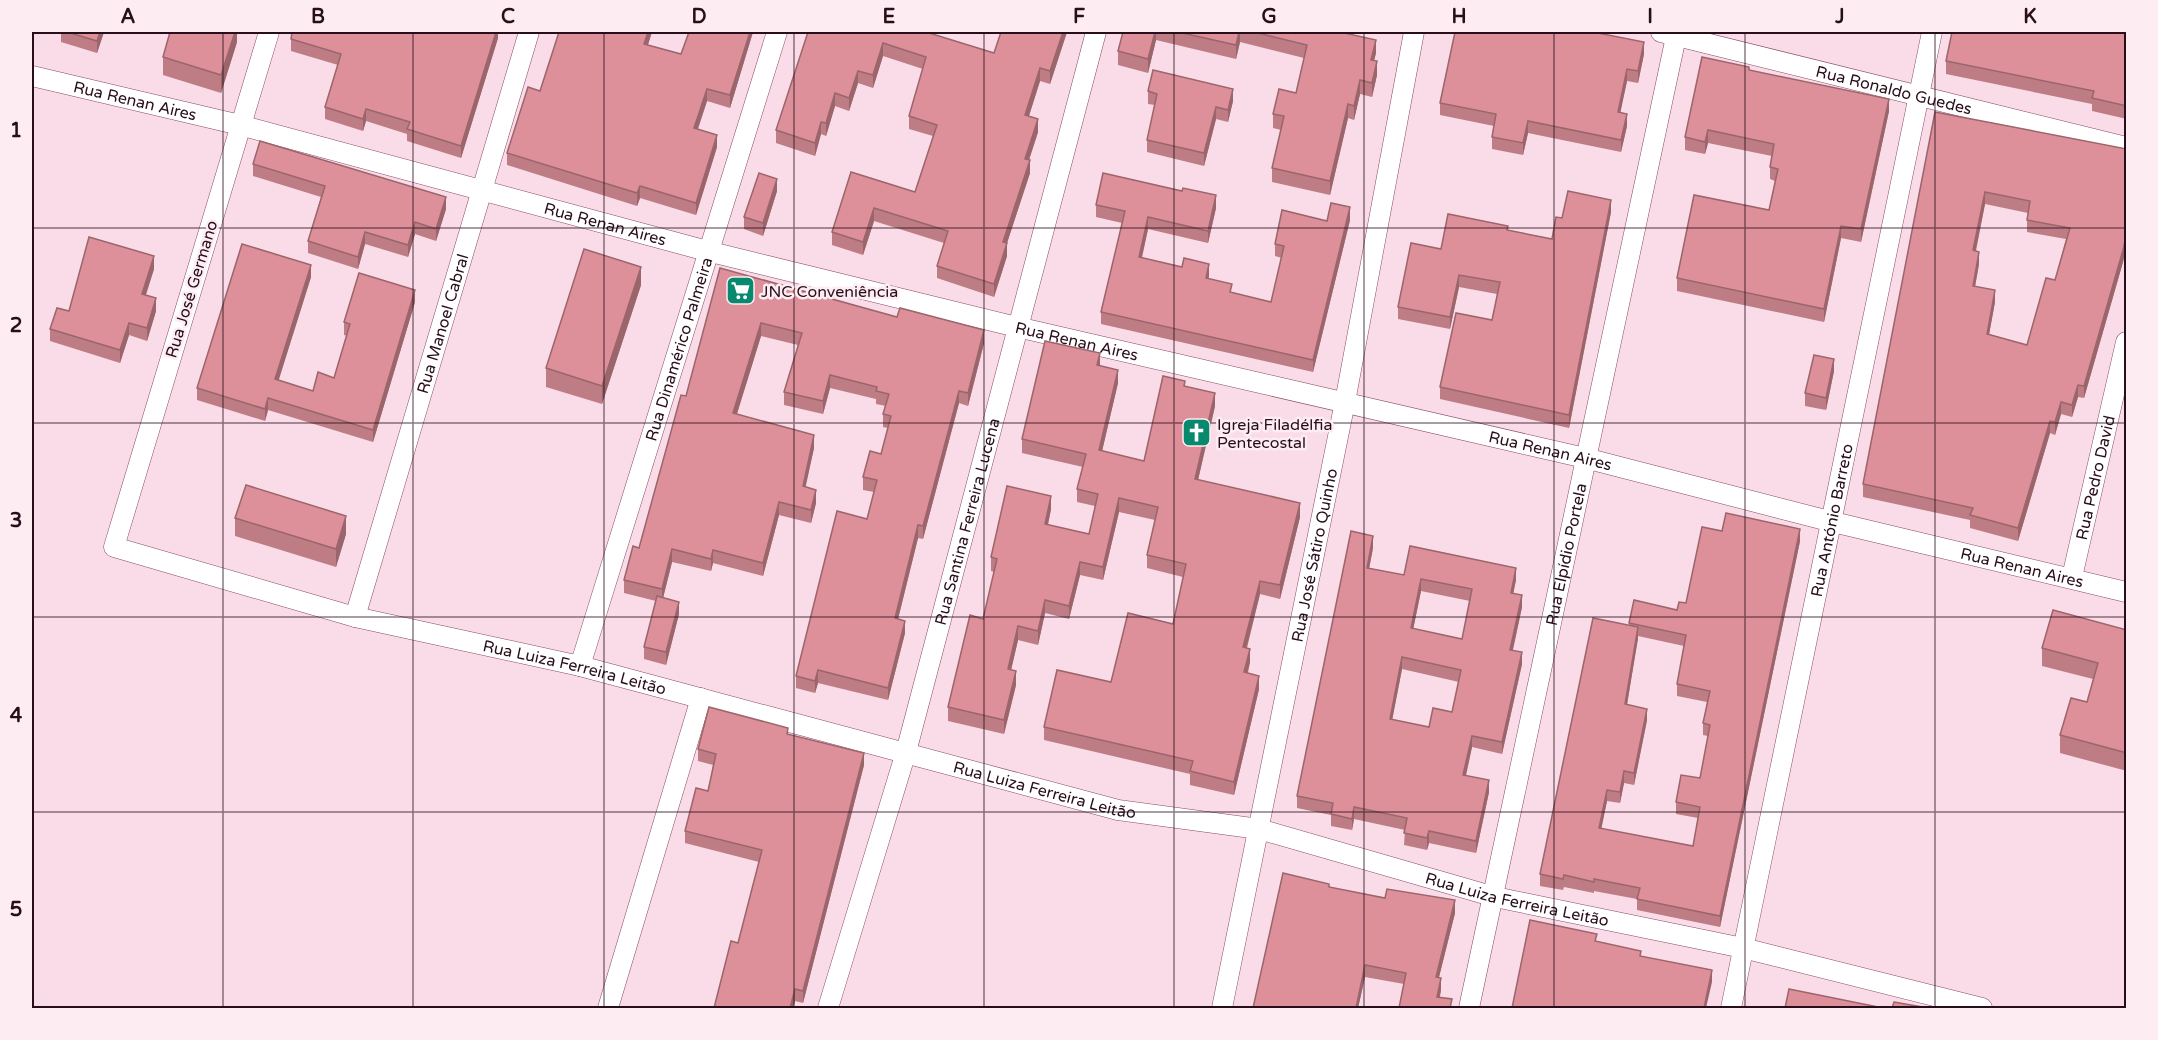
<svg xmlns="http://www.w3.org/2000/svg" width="2158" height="1040" font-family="'Varela Round',sans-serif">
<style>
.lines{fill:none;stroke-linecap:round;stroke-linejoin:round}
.minor-casing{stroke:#894a67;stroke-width:21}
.minor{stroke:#fff;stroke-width:20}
.wall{fill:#be7c84;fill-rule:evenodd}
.shaded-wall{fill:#9b656c}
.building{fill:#dd909a;stroke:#9b656c;stroke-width:1.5;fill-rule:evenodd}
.grid{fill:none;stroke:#280e1b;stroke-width:1.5;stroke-opacity:0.55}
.labels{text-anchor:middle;stroke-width:5;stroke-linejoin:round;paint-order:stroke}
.street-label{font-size:16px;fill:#280e1b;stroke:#fdedf3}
.poi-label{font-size:16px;fill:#280e1b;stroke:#fdedf3;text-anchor:start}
.neatline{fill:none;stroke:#280e1b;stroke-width:2}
.grid-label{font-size:20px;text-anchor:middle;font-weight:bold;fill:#280e1b}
</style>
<rect width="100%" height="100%" fill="#fadbe8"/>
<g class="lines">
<defs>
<g id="minor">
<path id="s1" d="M269,32L114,547L355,617L580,666L1118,810L1259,829L1495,897L1743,948L1982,1008"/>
<path id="s2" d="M1661,32L2126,147"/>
<path id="s3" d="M32,76L240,125L707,251L1017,327L1585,458L1833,522L2126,592"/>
<path id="s4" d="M2072,577L2126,342"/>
<path id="s5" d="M355,617L529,32"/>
<path id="s6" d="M580,666L777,32"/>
<polyline points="608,1008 701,698"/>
<path id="s7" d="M828,1008L906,752L1096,32"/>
<path id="s8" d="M1222,1008L1345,402L1414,32"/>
<path id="s9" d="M1469,1008L1677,32"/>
<path id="s10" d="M1731,1008L1932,32"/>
</g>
</defs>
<use href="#minor" class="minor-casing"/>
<use href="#minor" class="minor"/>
</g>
<g class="wall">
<polygon points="61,32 104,32 97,53 61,42"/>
<polygon points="237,32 237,42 221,93 163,75 163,57"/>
<polygon points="498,32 498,38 461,158 407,141 407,134 366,121 363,131 325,119 325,107 338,65 291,51 291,39"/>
<polygon points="559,32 652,32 648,45 681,54 753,32 730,108 707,101 698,129 717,147 696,215 640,198 637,206 507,165 507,153 540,91"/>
<polygon points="808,32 994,53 1067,32 1050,84 1040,81 1029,116 1038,132 1029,160 1030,173 1007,243 1007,256 994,297 937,278 937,266 944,243 874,221 863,255 832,245 832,232 851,172 915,192 933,136 909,129 909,116 923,69 883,56 873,88 858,83 849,111 835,106 826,136 821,134 815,156 776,143 776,130"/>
<polygon points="1123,32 1340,32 1376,53 1374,60 1377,75 1372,97 1360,94 1354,120 1348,118 1330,195 1272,182 1272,168 1281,130 1273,128 1273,114 1296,93 1304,58 1240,42 1236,59 1156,40 1148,73 1118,65 1118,51"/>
<polygon points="2127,33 2127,119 2092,111 2092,104 1946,74 1946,61"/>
<polygon points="1644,54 1638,83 1627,81 1620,112 1627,126 1621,152 1528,133 1523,155 1492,149 1492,137 1494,126 1440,115 1440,103"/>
<polygon points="1749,70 1889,111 1861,242 1841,238 1824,322 1677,291 1677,278 1769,210 1775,181 1770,179 1770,167 1772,156 1708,143 1705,154 1685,150 1685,137"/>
<polygon points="1148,91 1233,101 1228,122 1216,119 1204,166 1147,152 1147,140 1155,105 1148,104"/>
<path d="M1935,112L2127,149V244L2123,262L2084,398L2078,397L2072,417L2061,414L2055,435L2050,433L2018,541L1970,528V520L1863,497V484ZM1985,204L2028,213L2027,220V232L2066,239L2055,280L2027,345L1989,334L1995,302L1975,286L1979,264L1976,251Z"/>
<polygon points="253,164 446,209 436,241 415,234 408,257 365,244 358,269 308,253 308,241 321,197 253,176"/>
<polygon points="777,191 763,236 744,229 744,217"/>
<polygon points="1096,205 1216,208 1208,243 1148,229 1142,258 1209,276 1208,278 1232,293 1271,302 1282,258 1275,256 1275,244 1327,221 1350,220 1313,372 1101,324 1101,312 1122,223 1096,217"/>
<polygon points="1611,212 1569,428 1440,399 1440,387 1492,320 1497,294 1459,287 1450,329 1398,319 1398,307 1441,249 1508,230 1552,239 1562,218"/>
<polygon points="720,268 984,343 968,406 959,403 923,539 918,538 898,619 905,633 888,700 818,683 815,693 796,688 796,676 867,519 874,492 863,490 863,477 881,454 888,428 883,427 883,414 886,406 876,404 876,399 830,388 823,414 784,405 784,392 798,345 761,336 737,414 814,448 805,487 816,503 811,523 779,515 763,576 713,563 711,571 672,562 663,598 679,614 666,665 644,659 644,647 656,601 624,593 624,580 639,548 686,396"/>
<polygon points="154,269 146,295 156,311 147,341 129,335 120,363 50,341 50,329 69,311"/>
<polygon points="311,277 278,381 313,391 334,378 347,336 344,335 344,322 415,302 373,442 268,410 265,421 197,400 197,388"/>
<polygon points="641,285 602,404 546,387 546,368"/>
<polygon points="1100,366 1118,383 1102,451 1144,461 1185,387 1215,406 1198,480 1300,517 1280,599 1260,594 1247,648 1250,662 1248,673 1259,689 1234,795 1190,785 1190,774 1044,740 1044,727 1111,682 1173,624 1183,577 1147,568 1147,555 1155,520 1119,512 1103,580 1080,575 1069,619 1045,613 1038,645 1018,640 1011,670 1016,685 1004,734 948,721 948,707 983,619 994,572 991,571 991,557 1051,509 1048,525 1089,534 1095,506 1077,502 1077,489 1083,467 1022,453 1022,439"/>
<polygon points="1834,371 1826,410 1805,406 1805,393"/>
<polygon points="2127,481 2127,498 2125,498"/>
<polygon points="235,518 346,534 336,567 235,536"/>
<path d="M1722,531L1800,541L1720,927L1637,910V899L1594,891V893L1564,887L1563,890L1540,886V874L1629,626V623L1677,610L1686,603ZM1638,636L1684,646L1677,684V696L1707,702L1703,723V735L1708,736L1700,778L1676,802V814L1698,818L1693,846L1601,829L1607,801L1620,803L1624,783L1634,785L1647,720L1627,705Z"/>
<path d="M1373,548L1369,568L1404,575L1516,580L1513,593L1522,607L1513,650L1522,664L1502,754L1472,747L1466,776L1489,792L1476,853L1429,843L1427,850L1404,845L1405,830L1354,819L1352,830L1331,826V815L1297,808V796ZM1421,591L1470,601L1462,639L1413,629ZM1402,669L1459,682L1452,712L1429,727L1392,720Z"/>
<polygon points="2127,630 2127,771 2060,753 2060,735 2087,702 2093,679 2042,666 2042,648"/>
<polygon points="788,734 864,765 803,1003 795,1001 793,1008 714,1008 738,943 759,862 685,843 685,831 708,791 713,765 698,761 698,749"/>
<polygon points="1329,887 1455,913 1439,977 1441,990 1440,997 1452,1008 1404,984 1365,977 1358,1008 1253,1008"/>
</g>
<g class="shaded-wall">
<polygon points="100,32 104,32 97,53 97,41"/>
<polygon points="235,32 237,32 237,42 221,93 221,75"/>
<polygon points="495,32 498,32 498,38 461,158 461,146"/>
<polygon points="648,32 652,32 644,56 644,44"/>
<polygon points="750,32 753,32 730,108 730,95"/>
<polygon points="1063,32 1067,32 1050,84 1050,71"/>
<polygon points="1155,32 1156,32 1156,40 1148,73 1148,59"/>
<polygon points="1239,32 1240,32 1240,42 1236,59 1236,45"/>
<polygon points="1376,40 1376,53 1371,73 1371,60"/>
<polygon points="1644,42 1644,54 1638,83 1638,71"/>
<polygon points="883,43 883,56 873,88 873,75"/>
<polygon points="1377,61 1377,75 1372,97 1372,83"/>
<polygon points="1040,68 1040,81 1025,128 1025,115"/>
<polygon points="1627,69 1627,81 1618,124 1618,112"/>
<polygon points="858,71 858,83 849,111 849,98"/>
<polygon points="1360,80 1360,94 1354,120 1354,106"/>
<polygon points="707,89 707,101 694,140 694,128"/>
<polygon points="1233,89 1233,101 1228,122 1228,110"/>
<polygon points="835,93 835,106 826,136 826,123"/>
<polygon points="1889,99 1889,111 1861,242 1861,229"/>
<polygon points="1348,104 1348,118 1330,195 1330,181"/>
<polygon points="1216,107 1216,119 1204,166 1204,153"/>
<polygon points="366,109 366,121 363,131 363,119"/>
<polygon points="1627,114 1627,126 1621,152 1621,140"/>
<polygon points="1038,119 1038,132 1025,172 1025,159"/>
<polygon points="1528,121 1528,133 1523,155 1523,143"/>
<polygon points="821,122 821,134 815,156 815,143"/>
<polygon points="1708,130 1708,143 1705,154 1705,142"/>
<polygon points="717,135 717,147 696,215 696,203"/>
<polygon points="1030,160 1030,173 1007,243 1007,256 994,297 994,284 1003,242"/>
<polygon points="777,179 777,191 763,236 763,223"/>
<polygon points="640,186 640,198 637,206 637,193"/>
<polygon points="1985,192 1985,204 1973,263 1973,250"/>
<polygon points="1216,195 1216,208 1208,243 1208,231"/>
<polygon points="446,197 446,209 436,241 436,229"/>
<polygon points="1611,200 1611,212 1569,428 1569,415"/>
<polygon points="1350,207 1350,220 1313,372 1313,360"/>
<polygon points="874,208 874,221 863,255 863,242"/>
<polygon points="1148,217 1148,229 1139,269 1139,257"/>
<polygon points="415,222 415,234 408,257 408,245"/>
<polygon points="1841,226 1841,238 1824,322 1824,309"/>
<polygon points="365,232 365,244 358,269 358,257"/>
<polygon points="2127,232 2127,244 2123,262 2084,398 2084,386"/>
<polygon points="1979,252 1979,264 1973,298 1973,286"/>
<polygon points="154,256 154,269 142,306 142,294"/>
<polygon points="1209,264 1209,276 1206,290 1206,278"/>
<polygon points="311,265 311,277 275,392 275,379"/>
<polygon points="641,267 641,285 602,404 602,386"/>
<polygon points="1459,275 1459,287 1450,329 1450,317"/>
<polygon points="415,290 415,302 373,442 373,430"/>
<polygon points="1995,290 1995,302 1987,346 1987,334"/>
<polygon points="156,298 156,311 147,341 147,328"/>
<polygon points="129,323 129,335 120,363 120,350"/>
<polygon points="761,323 761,336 733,426 733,413"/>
<polygon points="984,330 984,343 968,406 968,393"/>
<polygon points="1100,353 1100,367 1097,365"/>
<polygon points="1834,359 1834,371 1826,410 1826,398"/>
<polygon points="1118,370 1118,383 1099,464 1099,450"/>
<polygon points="830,375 830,388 823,414 823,401"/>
<polygon points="2078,385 2078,397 2072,417 2072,405"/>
<polygon points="959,391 959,403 923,539 923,526"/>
<polygon points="1215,393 1215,406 1195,493 1195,479"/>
<polygon points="268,398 268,410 265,421 265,409"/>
<polygon points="2061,402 2061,414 2055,435 2055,422"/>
<polygon points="2050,421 2050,433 2018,541 2018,528"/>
<polygon points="814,435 814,448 803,499 803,486"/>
<polygon points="816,490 816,503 811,523 811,510"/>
<polygon points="1051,496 1051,509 1045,538 1045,524"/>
<polygon points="1119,498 1119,512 1103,580 1103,567"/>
<polygon points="779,502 779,515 763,576 763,563"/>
<polygon points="1300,503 1300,517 1280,599 1280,585"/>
<polygon points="346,516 346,534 336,567 336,549"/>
<polygon points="918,525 918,538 895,631 895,618"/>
<polygon points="1800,529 1800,541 1720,927 1720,916"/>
<polygon points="1373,536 1373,548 1367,580 1367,568"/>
<polygon points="672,549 672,562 662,602 662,589"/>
<polygon points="713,550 713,563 711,571 711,559"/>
<polygon points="1080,562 1080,575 1069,619 1069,606"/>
<polygon points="1516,568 1516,580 1511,605 1511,593"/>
<polygon points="1421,579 1421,591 1411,640 1411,628"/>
<polygon points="1260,581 1260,594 1243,661 1243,647"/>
<polygon points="1522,595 1522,607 1510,662 1510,650"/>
<polygon points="1045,600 1045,613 1038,645 1038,631"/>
<polygon points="679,602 679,614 666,665 666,652"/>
<polygon points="905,621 905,633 888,700 888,688"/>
<polygon points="1018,626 1018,640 1008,683 1008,669"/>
<polygon points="1638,627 1638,639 1625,716 1625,704"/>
<polygon points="1250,649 1250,662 1244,686 1244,672"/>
<polygon points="1522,652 1522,664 1502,754 1502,742"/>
<polygon points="1402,657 1402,669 1390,731 1390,719"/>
<polygon points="818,670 818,683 815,693 815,681"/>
<polygon points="1016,671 1016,685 1004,734 1004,720"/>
<polygon points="1259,676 1259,689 1234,795 1234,782"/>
<polygon points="1647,709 1647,720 1634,785 1634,773"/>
<polygon points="1472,736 1472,747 1463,787 1463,775"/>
<polygon points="864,753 864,765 803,1003 803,991"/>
<polygon points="1624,771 1624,783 1620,803 1620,792"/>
<polygon points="1489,780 1489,792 1476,853 1476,841"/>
<polygon points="1607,790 1607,801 1599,840 1599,828"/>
<polygon points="1354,807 1354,819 1352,830 1352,819"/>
<polygon points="1429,831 1429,843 1427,850 1427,838"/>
<polygon points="1455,900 1455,913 1436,989 1436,977"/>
<polygon points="1365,965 1365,977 1358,1008 1356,1008"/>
<polygon points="1712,970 1712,982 1706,1008 1704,1008"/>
<polygon points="1441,978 1441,990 1437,1008 1437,997"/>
<polygon points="795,989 795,1001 793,1008 790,1008"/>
</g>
<g class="building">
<polygon points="67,32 100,32 97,41"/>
<polygon points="170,32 235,32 221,75 163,57"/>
<polygon points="292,32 496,32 461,146 407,129 410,122 366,109 363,119 325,107 341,54 291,39"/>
<polygon points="559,32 648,32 644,44 681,54 689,32 750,32 730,95 707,89 694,128 717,135 696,203 640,186 637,193 507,153 528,87 540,91"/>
<polygon points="808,32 926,32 994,53 1001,32 1063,32 1050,71 1040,68 1025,115 1038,119 1025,159 1030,160 1003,242 1007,243 994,284 937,266 948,231 874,208 863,242 832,232 851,172 915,192 937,125 909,116 926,57 883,43 873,75 858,71 849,98 835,93 826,123 821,122 815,143 776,130"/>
<polygon points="1123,32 1155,32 1148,59 1118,51"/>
<polygon points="1178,32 1239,32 1236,45"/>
<polygon points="1254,32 1340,32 1376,40 1371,60 1377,61 1372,83 1360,80 1354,106 1348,104 1330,181 1272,168 1284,116 1273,114 1279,89 1296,93 1307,45"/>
<polygon points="1455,32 1593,32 1644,42 1638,71 1627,69 1618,112 1627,114 1621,140 1528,121 1523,143 1492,137 1496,114 1440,103"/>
<polygon points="1952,32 2114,32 2127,33 2127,106 2092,98 2094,91 1946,61"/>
<polygon points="1702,57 1749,67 1749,70 1889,99 1861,229 1841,226 1824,309 1677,278 1694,195 1769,210 1778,169 1770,167 1774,144 1708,130 1705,142 1685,137"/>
<polygon points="1153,70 1233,89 1228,110 1216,107 1204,153 1147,140 1157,94 1148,91"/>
<path d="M1935,112L2127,149V232L2123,250L2084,386L2078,385L2072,405L2061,402L2055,422L2050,421L2018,528L1970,515L1973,508L1863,484ZM1985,192L2030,201L2027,220L2070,228L2055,280L2046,278L2027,345L1987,334L1995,290L1973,286L1979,252L1973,250Z"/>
<polygon points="260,141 446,197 436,229 415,222 408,245 365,232 358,257 308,241 325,186 253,164"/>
<polygon points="759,173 777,179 763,223 744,217"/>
<polygon points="1103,173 1182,191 1183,188 1216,195 1208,231 1148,217 1139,257 1182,267 1184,258 1209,264 1206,278 1232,284 1230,292 1271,302 1284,246 1275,244 1282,210 1327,221 1331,203 1350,207 1313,360 1101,312 1125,211 1096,205"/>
<polygon points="1568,191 1611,200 1569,415 1440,387 1456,313 1492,320 1500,282 1459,275 1450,317 1398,307 1411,243 1441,249 1448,214 1508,226 1507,230 1552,239 1556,217 1562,218"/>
<polygon points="89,237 154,256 142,294 156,298 147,328 129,323 120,350 50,329 57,308 69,311"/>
<polygon points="242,244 311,265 275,379 313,391 318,372 334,378 350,324 344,322 359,273 415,290 373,430 268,398 265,409 197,388"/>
<polygon points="584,249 641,267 602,386 546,368"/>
<polygon points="720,268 897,317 900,308 984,330 968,393 959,391 923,526 918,525 895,618 905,621 888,688 818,670 815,681 796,676 837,511 867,519 877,480 863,477 870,451 881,454 891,416 883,414 889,394 876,391 877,387 830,375 823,401 784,392 802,333 761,323 733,413 814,435 803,486 816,490 811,510 779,502 763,563 713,550 711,559 672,549 662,589 624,580 633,546 639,548 681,395 686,396"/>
<polygon points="1045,341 1100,353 1097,365 1118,370 1099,450 1144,461 1163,376 1185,381 1184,386 1215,393 1195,479 1300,503 1280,585 1260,581 1243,647 1250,649 1244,672 1259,676 1234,782 1190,771 1193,761 1044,727 1057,670 1111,682 1128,613 1173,624 1186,564 1147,555 1158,507 1119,498 1103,567 1080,562 1069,606 1045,600 1038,631 1018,626 1008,669 1016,671 1004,720 948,707 970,615 983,619 997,559 991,557 1007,486 1051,496 1045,524 1089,534 1098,494 1077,489 1086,454 1022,439"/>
<polygon points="1814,355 1834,359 1826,398 1805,393"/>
<polygon points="246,485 346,516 336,549 235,518"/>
<polygon points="1726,513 1800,529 1720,916 1637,899 1640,888 1594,879 1594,882 1564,875 1563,879 1540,874 1593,618 1638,627 1625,704 1647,709 1634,773 1624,771 1620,792 1607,790 1599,828 1693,846 1700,807 1676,802 1681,775 1700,778 1710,725 1703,723 1710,691 1677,684 1686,635 1629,623 1634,600 1677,610 1679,602 1686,603 1702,527 1722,531"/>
<path d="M1351,531L1373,536L1367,568L1404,575L1410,546L1516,568L1511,593L1522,595L1510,650L1522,652L1502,742L1472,736L1463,775L1489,780L1476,841L1429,831L1427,838L1404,833L1407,818L1354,807L1352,819L1331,814L1333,803L1297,796ZM1421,579L1472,589L1462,639L1411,628ZM1402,657L1461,670L1452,712L1433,708L1429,727L1390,719Z"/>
<polygon points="657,596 679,602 666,652 644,647"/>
<polygon points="2053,610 2127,630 2127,753 2060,735 2071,698 2087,702 2098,663 2042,648"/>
<polygon points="709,707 788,728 787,734 864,753 803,991 795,989 790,1008 714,1008 731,941 738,943 762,850 685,831 696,788 708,791 716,754 698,749"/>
<polygon points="1283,873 1329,884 1329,887 1385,898 1387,889 1455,900 1436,977 1441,978 1437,997 1452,999 1450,1008 1399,1008 1406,973 1365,965 1356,1008 1359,1008 1253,1008"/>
<polygon points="1530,920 1597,934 1595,941 1641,951 1640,956 1712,970 1704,1008 1512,1008"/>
<polygon points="1789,989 1883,1008 1785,1008"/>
<polygon points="1894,1002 1928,1008 1892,1008"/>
</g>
<path class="grid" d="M223,32V1008M413,32V1008M604,32V1008M794,32V1008M984,32V1008M1174,32V1008M1364,32V1008M1554,32V1008M1745,32V1008M1935,32V1008M32,228H2126M32,423H2126M32,617H2126M32,812H2126"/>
<defs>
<symbol id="supermarket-square" viewBox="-11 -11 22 22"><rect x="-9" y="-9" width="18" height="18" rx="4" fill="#06896d" stroke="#fdedf3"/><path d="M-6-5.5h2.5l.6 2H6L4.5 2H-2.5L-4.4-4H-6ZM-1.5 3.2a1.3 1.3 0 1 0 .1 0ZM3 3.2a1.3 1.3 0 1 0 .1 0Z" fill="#fff"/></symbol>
<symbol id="church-square" viewBox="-11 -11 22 22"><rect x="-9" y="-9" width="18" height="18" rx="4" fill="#06896d" stroke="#fdedf3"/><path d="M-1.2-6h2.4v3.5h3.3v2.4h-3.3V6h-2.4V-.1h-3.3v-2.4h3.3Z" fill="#fff"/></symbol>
</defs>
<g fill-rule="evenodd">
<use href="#supermarket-square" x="724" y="274" width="33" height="33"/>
<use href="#church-square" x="1180" y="416" width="33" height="33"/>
</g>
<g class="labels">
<g class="street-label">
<text dy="6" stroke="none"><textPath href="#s2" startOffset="240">Rua Ronaldo Guedes</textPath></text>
<text dy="6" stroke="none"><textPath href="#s3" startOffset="106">Rua Renan Aires</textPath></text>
<text dy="6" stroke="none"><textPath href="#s3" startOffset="592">Rua Renan Aires</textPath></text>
<text transform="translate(191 289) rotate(-73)" y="6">Rua José Germano</text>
<text dy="6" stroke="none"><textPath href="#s5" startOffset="306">Rua Manoel Cabral</textPath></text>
<text dy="6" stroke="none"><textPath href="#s3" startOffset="1078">Rua Renan Aires</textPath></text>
<text dy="6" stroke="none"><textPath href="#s6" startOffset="332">Rua Dinamérico Palmeira</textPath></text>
<text dy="6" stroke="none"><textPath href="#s3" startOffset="1564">Rua Renan Aires</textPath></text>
<text dy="6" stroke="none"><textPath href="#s4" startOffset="102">Rua Pedro David</textPath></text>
<text dy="6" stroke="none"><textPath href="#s10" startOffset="498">Rua António Barreto</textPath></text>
<text dy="6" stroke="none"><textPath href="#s7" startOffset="506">Rua Santina Ferreira Lucena</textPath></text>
<text dy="6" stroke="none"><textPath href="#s9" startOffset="464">Rua Elpídio Portela</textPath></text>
<text dy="6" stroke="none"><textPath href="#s8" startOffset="462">Rua José Sátiro Quinho</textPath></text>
<text dy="6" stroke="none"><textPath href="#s3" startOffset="2050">Rua Renan Aires</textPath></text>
<text dy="6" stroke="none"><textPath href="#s1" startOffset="1014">Rua Luiza Ferreira Leitão</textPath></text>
<text dy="6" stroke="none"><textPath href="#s1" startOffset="1500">Rua Luiza Ferreira Leitão</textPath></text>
<text dy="6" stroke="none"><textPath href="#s1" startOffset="1986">Rua Luiza Ferreira Leitão</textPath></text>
</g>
<g class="poi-label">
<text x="761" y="297">JNC Conveniência</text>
<text x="1217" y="430">Igreja Filadélfia<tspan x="1217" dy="18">Pentecostal</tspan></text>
</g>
</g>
<rect width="2158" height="1040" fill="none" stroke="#fdedf3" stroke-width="66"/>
<rect x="33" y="33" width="2092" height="974" class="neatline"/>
<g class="grid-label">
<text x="128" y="23">A</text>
<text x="318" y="23">B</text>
<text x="508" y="23">C</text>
<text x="699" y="23">D</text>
<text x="889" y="23">E</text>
<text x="1079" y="23">F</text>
<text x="1269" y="23">G</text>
<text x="1459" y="23">H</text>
<text x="1650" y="23">I</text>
<text x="1840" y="23">J</text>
<text x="2030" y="23">K</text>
<text x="16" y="137">1</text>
<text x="16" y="332">2</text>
<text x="16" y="527">3</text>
<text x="16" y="722">4</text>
<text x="16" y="916">5</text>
</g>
</svg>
